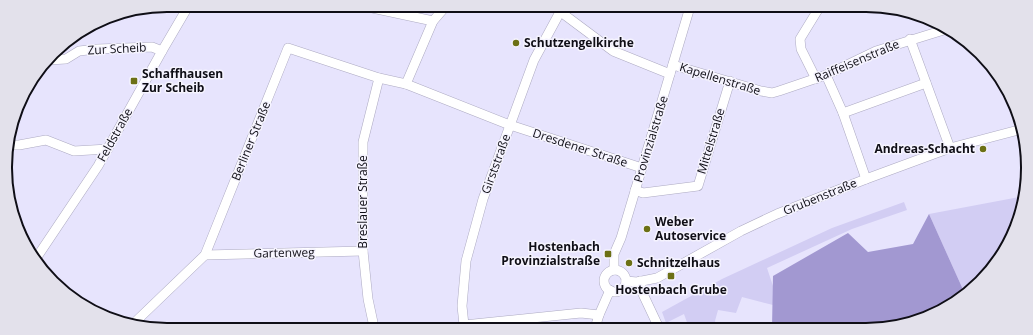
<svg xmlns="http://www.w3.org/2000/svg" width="1033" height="335" font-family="'Open Sans',sans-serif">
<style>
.green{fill:#d2cdf3}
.forest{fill:#a298d1}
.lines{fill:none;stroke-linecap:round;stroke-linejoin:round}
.minor-casing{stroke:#adaac2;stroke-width:10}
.minor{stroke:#fff;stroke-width:9}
.poi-dot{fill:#6c7015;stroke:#f5f3fe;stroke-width:1.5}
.labels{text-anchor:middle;stroke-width:3;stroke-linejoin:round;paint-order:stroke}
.poi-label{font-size:12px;font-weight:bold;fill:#0f0e16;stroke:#f5f3fe;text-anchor:start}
.street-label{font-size:12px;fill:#0f0e16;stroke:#f5f3fe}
.rim{fill:none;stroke:#0f0e16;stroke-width:2}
</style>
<rect width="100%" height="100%" fill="#e7e4fd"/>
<g class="green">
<polygon points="1025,196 1025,199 1006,249 980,283 965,294 929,214"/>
<polygon points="904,202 907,210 852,229 767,268 773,286 773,305 742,297 736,313 718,310 715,321 717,328 689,328 684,314 666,323 662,312 722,279 832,228"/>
</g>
<polygon class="forest" points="929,214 965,294 937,313 887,329 772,328 773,276 848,233 868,252 913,244"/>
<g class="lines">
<defs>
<g id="minor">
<polyline points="363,6 433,21"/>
<polyline points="554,7 613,51 670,74"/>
<polyline points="910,39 950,148"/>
<polyline points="49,60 66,59 79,51 97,49 152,47 162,51"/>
<polyline points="673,65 761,91 772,93 779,91 826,75 876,51 947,29"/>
<polyline points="826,75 843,113 866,179"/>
<polyline points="816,79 801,49 800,39 819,8"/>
<polyline points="406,84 433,21 446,6"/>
<polyline points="843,113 926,83"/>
<polyline points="7,145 19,145 46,140 74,151 108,149"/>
<polyline points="635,190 643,193 698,186 730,81"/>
<polyline points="205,255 363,251"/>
<polyline points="35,260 98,166 162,51 189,5"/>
<polyline points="614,270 614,254 621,238 690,7"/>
<circle cx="615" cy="281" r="11"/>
<polyline points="626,281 637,282 657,278 741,231 777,214 866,179 950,148 1022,129"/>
<polyline points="640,281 642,292 659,328"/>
<polyline points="132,325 205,255 288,48 379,78 406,84 510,125 642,168"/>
<polyline points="464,325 462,306 466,261 483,199 534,60 560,12"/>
<polyline points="374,327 368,299 363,251 363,142 379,78"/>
<polyline points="459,328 464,325 581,313 599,315"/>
<polyline points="595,328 599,315 610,290"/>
</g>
</defs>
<use href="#minor" class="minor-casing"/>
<use href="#minor" class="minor"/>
</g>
<g class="poi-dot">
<circle cx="516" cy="43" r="4"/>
<rect x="130" y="77" width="8" height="8" rx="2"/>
<circle cx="983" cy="149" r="4"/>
<circle cx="647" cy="229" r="4"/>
<rect x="604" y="250" width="8" height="8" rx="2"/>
<circle cx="629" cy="263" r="4"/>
<rect x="667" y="272" width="8" height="8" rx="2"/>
</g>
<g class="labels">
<g class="poi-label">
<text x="524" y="47">Schutzengelkirche</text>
<text x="142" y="78">Schaffhausen<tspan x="142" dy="14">Zur Scheib</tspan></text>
<text x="975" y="153" text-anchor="end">Andreas-Schacht</text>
<text x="655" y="226">Weber<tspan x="655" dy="14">Autoservice</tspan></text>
<text x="600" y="251" text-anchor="end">Hostenbach<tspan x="600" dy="14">Provinzialstraße</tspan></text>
<text x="637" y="267">Schnitzelhaus</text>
<text x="671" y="294" text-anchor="middle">Hostenbach Grube</text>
</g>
<g class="street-label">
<text transform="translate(117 49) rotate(-3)" y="4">Zur Scheib</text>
<text transform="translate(857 61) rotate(-23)" y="4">Raiffeisenstraße</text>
<text transform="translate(720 79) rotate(17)" y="4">Kapellenstraße</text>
<text transform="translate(115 135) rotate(-61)" y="4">Feldstraße</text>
<text transform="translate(651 139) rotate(-73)" y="4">Provinzialstraße</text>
<text transform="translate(251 141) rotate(-68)" y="4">Berliner Straße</text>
<text transform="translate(711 141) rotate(-73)" y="4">Mittelstraße</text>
<text transform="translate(580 148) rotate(18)" y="4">Dresdener Straße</text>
<text transform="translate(496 164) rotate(-70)" y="4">Girststraße</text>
<text transform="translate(820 197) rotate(-22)" y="4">Grubenstraße</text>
<text transform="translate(363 202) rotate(-90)" y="4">Breslauer Straße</text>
<text transform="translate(284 253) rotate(-1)" y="4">Gartenweg</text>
</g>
</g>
<path d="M0 0H1033V335H0ZM167 12H866A155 155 0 0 1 1021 167V168A155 155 0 0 1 866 323H167A155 155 0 0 1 12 168V167A155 155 0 0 1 167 12Z" fill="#e3e1eb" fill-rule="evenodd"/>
<path class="rim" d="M167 12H866A155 155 0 0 1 1021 167V168A155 155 0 0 1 866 323H167A155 155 0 0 1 12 168V167A155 155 0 0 1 167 12Z"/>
</svg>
